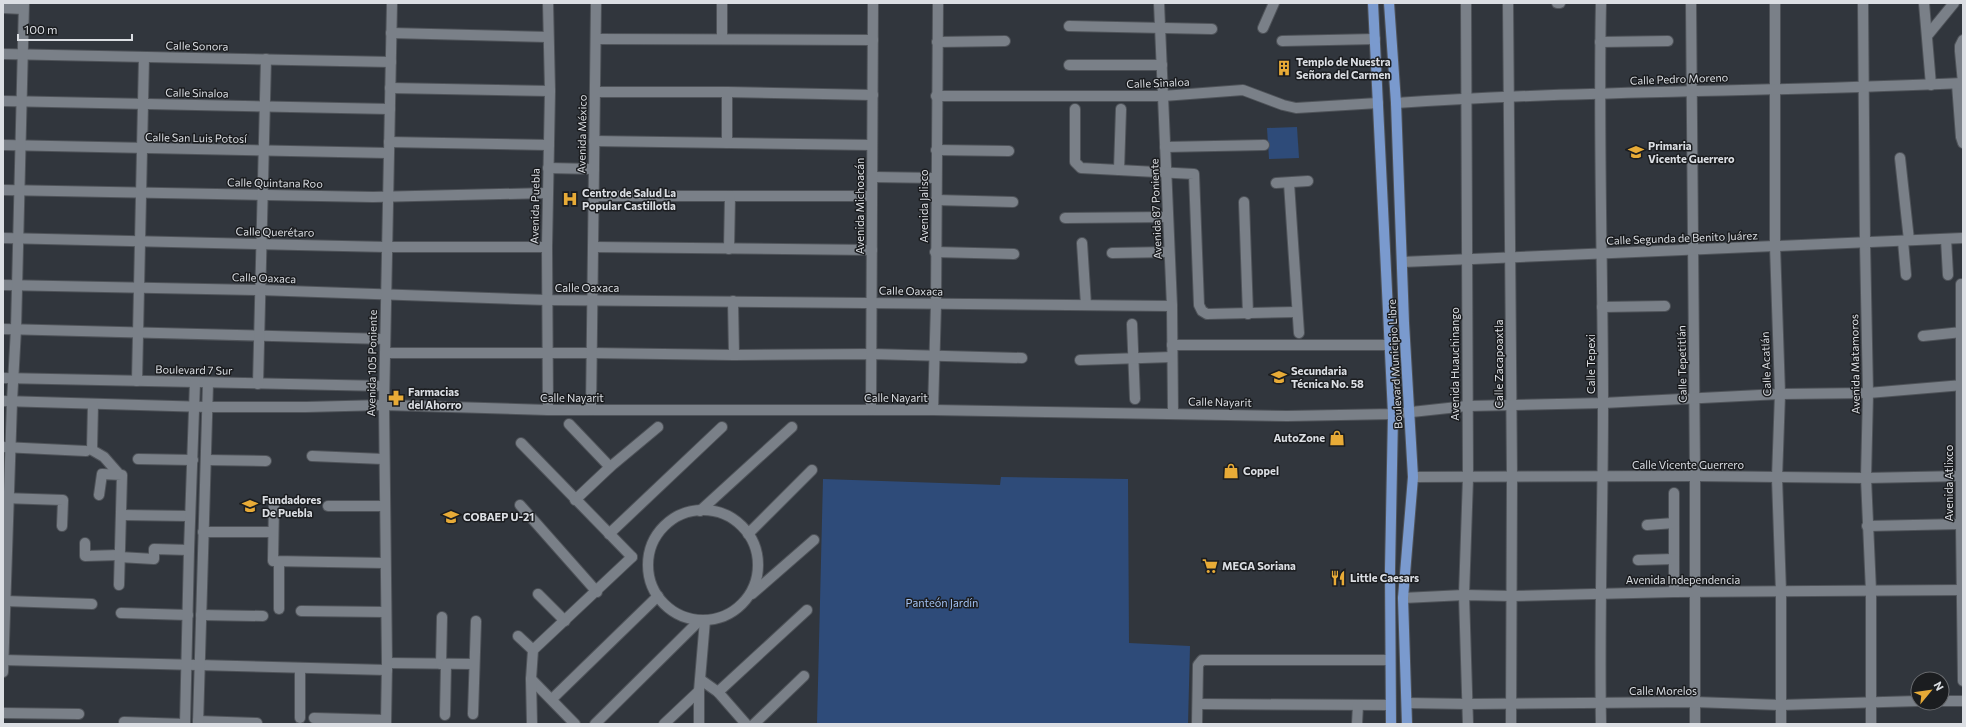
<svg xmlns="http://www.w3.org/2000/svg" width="1966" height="727" font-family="Commissioner,sans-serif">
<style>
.green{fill:#2e4b79}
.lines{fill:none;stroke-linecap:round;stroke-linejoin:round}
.minor-casing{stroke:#4f5359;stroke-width:12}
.major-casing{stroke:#4f5359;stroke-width:12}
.minor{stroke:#7a8088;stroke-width:10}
.major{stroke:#7a9ace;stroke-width:10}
.labels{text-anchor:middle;stroke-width:3;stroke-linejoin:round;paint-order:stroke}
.street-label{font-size:11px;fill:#dbdee3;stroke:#1b1d20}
.poi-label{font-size:11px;font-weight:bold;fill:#dbdee3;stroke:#1b1d20;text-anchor:start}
.park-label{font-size:11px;fill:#a2c1f2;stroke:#1b1d20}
</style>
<rect width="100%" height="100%" fill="#31363d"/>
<g class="green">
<polygon points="1297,127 1299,158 1269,159 1267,128"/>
<polygon points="1001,477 1128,479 1129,643 1190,646 1188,724 817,724 823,479 1000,485"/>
</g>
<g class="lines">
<defs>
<g id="minor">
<polyline points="548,3 550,91 547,247 548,410"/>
<polyline points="722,3 722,39"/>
<polyline points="1159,3 1172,306 1173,414"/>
<polyline points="1466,3 1468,478 1464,595 1468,724"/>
<polyline points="1508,3 1512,478 1511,724"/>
<polyline points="1557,3 1560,3"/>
<path d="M1601,3C1598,137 1603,271 1603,405C1603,511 1599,618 1601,724"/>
<polyline points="1691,3 1695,476 1695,724"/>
<polyline points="1775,3 1775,246 1780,394 1777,478 1781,592 1781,724"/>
<polyline points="1863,3 1865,243 1868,393 1866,478 1871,591 1871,724"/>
<polyline points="1924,3 1931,85"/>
<polyline points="3,8 23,9"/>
<polyline points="1069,26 1212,29"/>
<polyline points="1263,28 1274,3"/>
<polyline points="391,33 548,37"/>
<polyline points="1927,36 1954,3"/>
<polyline points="596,39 873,40"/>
<polyline points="1282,41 1375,39"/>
<polyline points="937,42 1005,41"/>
<polyline points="1600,42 1668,41"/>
<polyline points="3,54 391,62"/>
<polyline points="1069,65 1162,65"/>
<polyline points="1963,83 1960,51 1960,46 1963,40"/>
<polyline points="1957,84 1961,137 1963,143"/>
<polyline points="390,88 550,91"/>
<polyline points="595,92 727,92 873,95"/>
<polyline points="727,92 727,143"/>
<polyline points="936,96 1163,96 1243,90 1283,105 1296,108 1378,103"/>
<polyline points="3,101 390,109"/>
<path d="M1396,103C1585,90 1774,92 1963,83"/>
<polyline points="1075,109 1075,162 1081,168 1194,174 1199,305 1202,311 1207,314 1297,312"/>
<polyline points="594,141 872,145"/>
<polyline points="389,142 549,145"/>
<polyline points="3,145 388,153"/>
<polyline points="1165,147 1264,145"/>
<polyline points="936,150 1009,151"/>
<polyline points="1900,158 1909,240"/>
<polyline points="548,168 594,169"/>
<polyline points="1119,170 1121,109"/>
<polyline points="872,177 936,178"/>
<polyline points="1276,183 1308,181"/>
<polyline points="1289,183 1299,333"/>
<polyline points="3,190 373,197 547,193"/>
<polyline points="594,196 872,196"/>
<polyline points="936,200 1013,202"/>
<polyline points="1244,202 1248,314"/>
<polyline points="1065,218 1168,217"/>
<polyline points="3,238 387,247 547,247"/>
<polyline points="1946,239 1948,275"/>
<polyline points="1903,241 1906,275"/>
<polyline points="1082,243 1086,305"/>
<polyline points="593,247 872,250"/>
<polyline points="729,249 730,196"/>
<polyline points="935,252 1014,254"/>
<polyline points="1112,253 1169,252"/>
<polyline points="1402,262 1963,238"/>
<polyline points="1961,284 1961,524 1963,681"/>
<polyline points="3,285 260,290 547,300 1172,306"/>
<polyline points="733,301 734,355"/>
<polyline points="1602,307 1665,306"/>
<polyline points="1132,324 1135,399"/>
<polyline points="3,329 385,339"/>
<polyline points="1923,336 1962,332"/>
<polyline points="1172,345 1389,345"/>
<polyline points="385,353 592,353 734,355 872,354 1022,358"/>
<polyline points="1080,360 1172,357"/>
<polyline points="3,378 384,386"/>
<polyline points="137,381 144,57"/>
<polyline points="258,384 266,59"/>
<polyline points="3,401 207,407 306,407 384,405 548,410 933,410 1287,416 1393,414 1467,406 1603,403 1780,394 1868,393 1963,385"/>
<polyline points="93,404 92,450 104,457 118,473"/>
<polyline points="591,410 596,3"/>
<polyline points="871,410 873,3"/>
<polyline points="933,410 936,304 938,3"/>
<polyline points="569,424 610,467"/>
<polyline points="521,443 632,557"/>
<polyline points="3,447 86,451"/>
<polyline points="312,456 383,459"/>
<polyline points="138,459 193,460"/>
<polyline points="206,460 266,461"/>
<polyline points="1413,477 1695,476 1866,478 1963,476"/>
<polyline points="1674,493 1674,592"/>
<polyline points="99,495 102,474 122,475 119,585"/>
<polyline points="3,498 63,500 62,526"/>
<polyline points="575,500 610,467 658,427"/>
<polyline points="274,503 273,561 385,563"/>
<polyline points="520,505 597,592"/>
<polyline points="328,506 385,506"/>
<circle cx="703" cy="565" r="55"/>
<polyline points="700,511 792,427"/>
<polyline points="121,515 190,516"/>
<polyline points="1647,525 1674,523"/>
<polyline points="1867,526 1961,524"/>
<polyline points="203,532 273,532"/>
<polyline points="609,534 722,427"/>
<polyline points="748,534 812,470"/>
<polyline points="85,543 85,556 119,555"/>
<polyline points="119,557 154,559 154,549 189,550"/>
<polyline points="1638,560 1674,559"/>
<polyline points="538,594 565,621"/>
<polyline points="752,594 814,540"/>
<polyline points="1403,598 1464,595 1512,596 1674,592 1963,590"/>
<polyline points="5,601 92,604"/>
<polyline points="279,609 279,562"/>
<polyline points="301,611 386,612"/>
<polyline points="121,613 188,615"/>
<polyline points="201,615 263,616"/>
<polyline points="518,636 533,650"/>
<polyline points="3,660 387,670"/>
<polyline points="387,663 474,664"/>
<polyline points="441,664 442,617"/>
<polyline points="300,668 300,718"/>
<polyline points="3,672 12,401 16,329 24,3"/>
<polyline points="531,679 575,724"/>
<polyline points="701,680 718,692 746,724"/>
<polyline points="718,692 807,610"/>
<polyline points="552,699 658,596"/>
<polyline points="1942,701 1963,701"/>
<polyline points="1407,703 1468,704 1695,702 1781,705 1918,701"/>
<polyline points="1198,704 1390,705"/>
<polyline points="3,713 79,714"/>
<polyline points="473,714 476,621"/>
<polyline points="445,715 446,664"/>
<polyline points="314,718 386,720"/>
<polyline points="198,721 257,723"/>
<polyline points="124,722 185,724"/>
<polyline points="185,724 189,550 195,382"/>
<polyline points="198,724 208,383"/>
<polyline points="386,724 387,663 384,405 392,3"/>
<polyline points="532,724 531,679 533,650 632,557"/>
<polyline points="595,724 700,620"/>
<polyline points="664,724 699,691"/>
<polyline points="699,724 699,691 705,620"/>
<polyline points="754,724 804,676"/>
<polyline points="1197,724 1198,665 1202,660 1389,660"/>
<polyline points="1357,724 1358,705"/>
</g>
<g id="major">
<polyline points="1373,3 1393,414 1390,570 1391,724"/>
<polyline points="1389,3 1396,103 1404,323 1413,477 1403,598 1407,724"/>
</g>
</defs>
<use href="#minor" class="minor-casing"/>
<use href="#major" class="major-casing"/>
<use href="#minor" class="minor"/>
<use href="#major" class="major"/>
</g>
<defs>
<symbol id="building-bare" viewBox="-9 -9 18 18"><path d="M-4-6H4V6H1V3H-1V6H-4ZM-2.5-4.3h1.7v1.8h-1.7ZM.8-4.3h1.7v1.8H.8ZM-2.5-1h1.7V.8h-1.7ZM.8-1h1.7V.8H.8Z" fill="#e8ab37" stroke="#1b1d20" stroke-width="2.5" paint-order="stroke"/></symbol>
<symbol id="school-bare" viewBox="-9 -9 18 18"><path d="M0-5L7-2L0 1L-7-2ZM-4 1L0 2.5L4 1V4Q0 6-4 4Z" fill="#e8ab37" stroke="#1b1d20" stroke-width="2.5" paint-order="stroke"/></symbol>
<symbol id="hospital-bare" viewBox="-9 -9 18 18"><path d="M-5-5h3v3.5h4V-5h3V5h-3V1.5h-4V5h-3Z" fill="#e8ab37" stroke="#1b1d20" stroke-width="2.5" paint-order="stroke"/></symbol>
<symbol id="pharmacy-bare" viewBox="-9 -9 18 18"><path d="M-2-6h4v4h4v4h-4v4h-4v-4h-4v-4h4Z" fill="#e8ab37" stroke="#1b1d20" stroke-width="2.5" paint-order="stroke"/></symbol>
<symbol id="shop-bare" viewBox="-9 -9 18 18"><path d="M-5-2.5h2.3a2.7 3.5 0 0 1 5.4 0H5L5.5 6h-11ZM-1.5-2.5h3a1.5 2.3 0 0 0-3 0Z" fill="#e8ab37" stroke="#1b1d20" stroke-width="2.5" paint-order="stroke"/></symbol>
<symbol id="supermarket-bare" viewBox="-9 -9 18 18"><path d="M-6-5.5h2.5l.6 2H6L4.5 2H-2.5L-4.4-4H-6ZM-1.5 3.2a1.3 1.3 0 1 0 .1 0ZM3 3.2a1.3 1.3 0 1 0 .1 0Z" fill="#e8ab37" stroke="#1b1d20" stroke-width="2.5" paint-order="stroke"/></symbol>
<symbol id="restaurant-bare" viewBox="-9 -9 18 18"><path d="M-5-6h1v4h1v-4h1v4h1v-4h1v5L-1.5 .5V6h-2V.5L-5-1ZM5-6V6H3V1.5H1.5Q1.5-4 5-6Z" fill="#e8ab37" stroke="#1b1d20" stroke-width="2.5" paint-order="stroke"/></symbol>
</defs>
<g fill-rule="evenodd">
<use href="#building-bare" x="1273" y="57" width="22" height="22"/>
<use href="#school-bare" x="1625" y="141" width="22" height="22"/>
<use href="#hospital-bare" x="559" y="188" width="22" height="22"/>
<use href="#school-bare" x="1268" y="366" width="22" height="22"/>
<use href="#pharmacy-bare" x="385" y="387" width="22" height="22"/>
<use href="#shop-bare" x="1326" y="427" width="22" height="22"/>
<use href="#shop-bare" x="1220" y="460" width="22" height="22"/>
<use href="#school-bare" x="239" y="495" width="22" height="22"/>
<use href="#school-bare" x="440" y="506" width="22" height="22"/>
<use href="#supermarket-bare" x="1199" y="555" width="22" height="22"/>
<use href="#restaurant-bare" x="1327" y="567" width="22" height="22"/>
</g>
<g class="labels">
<g class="street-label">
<text transform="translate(197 46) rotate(1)" y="4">Calle Sonora</text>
<text transform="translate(1679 79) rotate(-2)" y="4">Calle Pedro Moreno</text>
<text transform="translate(1158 83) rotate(-2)" y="4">Calle Sinaloa</text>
<text transform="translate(197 93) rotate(1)" y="4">Calle Sinaloa</text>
<text transform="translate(582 134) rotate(-89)" y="4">Avenida México</text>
<text transform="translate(196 138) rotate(1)" y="4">Calle San Luis Potosí</text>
<text transform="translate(275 183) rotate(1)" y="4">Calle Quintana Roo</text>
<text transform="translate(535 206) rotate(-89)" y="4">Avenida Puebla</text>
<text transform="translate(860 206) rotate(-90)" y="4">Avenida Michoacán</text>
<text transform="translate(924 206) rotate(-90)" y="4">Avenida Jalisco</text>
<text transform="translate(1156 209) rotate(-92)" y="4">Avenida 87 Poniente</text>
<text transform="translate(275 232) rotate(1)" y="4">Calle Querétaro</text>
<text transform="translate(1682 238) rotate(-2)" y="4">Calle Segunda de Benito Juárez</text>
<text transform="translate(264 278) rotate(2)" y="4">Calle Oaxaca</text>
<text x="587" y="292">Calle Oaxaca</text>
<text transform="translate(911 291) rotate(1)" y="4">Calle Oaxaca</text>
<text transform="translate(372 363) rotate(-89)" y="4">Avenida 105 Poniente</text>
<text transform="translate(1395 364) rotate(-93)" y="4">Boulevard Municipio Libre</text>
<text transform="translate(1455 364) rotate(-90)" y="4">Avenida Huauchinango</text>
<text transform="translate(1499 364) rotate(-90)" y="4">Calle Zacapoaxtla</text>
<text transform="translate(1591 364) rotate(-90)" y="4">Calle Tepexi</text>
<text transform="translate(1682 364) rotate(-91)" y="4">Calle Tepetitlán</text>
<text transform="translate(1766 364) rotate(-92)" y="4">Calle Acatlán</text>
<text transform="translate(1855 364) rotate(-91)" y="4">Avenida Matamoros</text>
<text transform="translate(194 370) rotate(1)" y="4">Boulevard 7 Sur</text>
<text x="572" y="402">Calle Nayarit</text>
<text x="896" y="402">Calle Nayarit</text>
<text transform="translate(1220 402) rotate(1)" y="4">Calle Nayarit</text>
<text x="1688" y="469">Calle Vicente Guerrero</text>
<text transform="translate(1949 483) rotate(-90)" y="4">Avenida Atlixco</text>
<text x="1683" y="584">Avenida Independencia</text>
<text x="1663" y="695">Calle Morelos</text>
</g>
<g class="poi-label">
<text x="1296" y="66">Templo de Nuestra<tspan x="1296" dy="13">Señora del Carmen</tspan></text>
<text x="1648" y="150">Primaria<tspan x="1648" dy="13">Vicente Guerrero</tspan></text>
<text x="582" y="197">Centro de Salud La<tspan x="582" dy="13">Popular Castillotla</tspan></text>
<text x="1291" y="375">Secundaria<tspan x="1291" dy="13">Técnica No. 58</tspan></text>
<text x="408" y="396">Farmacias<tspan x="408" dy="13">del Ahorro</tspan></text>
<text x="1325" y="442" text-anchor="end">AutoZone</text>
<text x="1243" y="475">Coppel</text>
<text x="262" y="504">Fundadores<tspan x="262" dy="13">De Puebla</tspan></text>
<text x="463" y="521">COBAEP U-21</text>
<text x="1222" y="570">MEGA Soriana</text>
<text x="1350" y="582">Little Caesars</text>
</g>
<g class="park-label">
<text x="942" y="607">Panteón Jardín</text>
</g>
</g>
<rect width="1966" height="727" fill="none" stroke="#dbdee3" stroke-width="8"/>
<g transform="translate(1930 691) rotate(61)"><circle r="19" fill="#1b1d20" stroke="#686a6e"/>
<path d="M0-3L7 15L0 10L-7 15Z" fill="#e8ab37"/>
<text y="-6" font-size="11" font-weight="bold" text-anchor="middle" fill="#dbdee3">N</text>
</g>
<path d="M18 34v6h114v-6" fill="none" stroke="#dbdee3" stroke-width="2"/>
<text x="24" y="34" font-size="12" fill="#dbdee3" stroke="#1b1d20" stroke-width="3" paint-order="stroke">100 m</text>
</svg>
